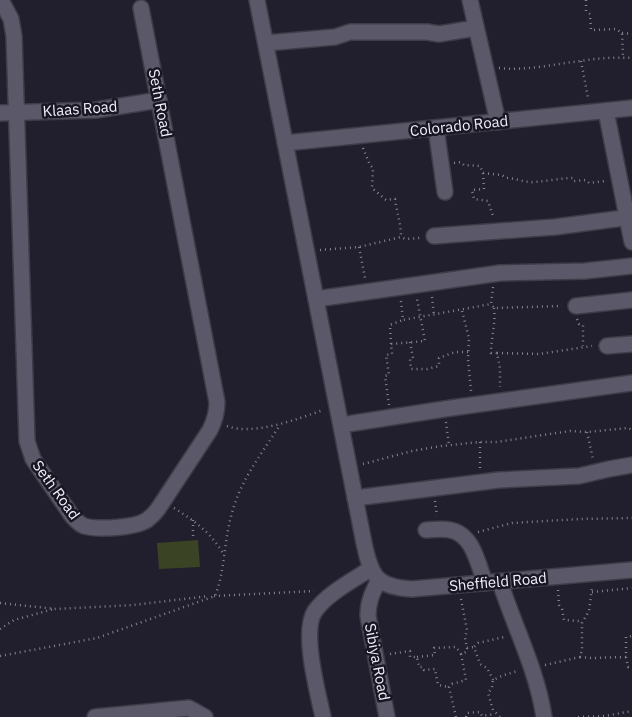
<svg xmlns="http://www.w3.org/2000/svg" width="632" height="717" font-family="'IBM Plex Sans',sans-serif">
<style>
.green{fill:#3b4325}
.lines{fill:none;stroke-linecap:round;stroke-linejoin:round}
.minor-casing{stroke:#3d3c47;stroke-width:18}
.path{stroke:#84838f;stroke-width:2.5;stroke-dasharray:1 4;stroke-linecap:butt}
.minor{stroke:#5b5969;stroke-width:15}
.labels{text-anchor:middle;stroke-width:5;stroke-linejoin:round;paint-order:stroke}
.street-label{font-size:15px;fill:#f0eff9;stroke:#181623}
</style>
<rect width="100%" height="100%" fill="#211f2d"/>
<polygon class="green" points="198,540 200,567 159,569 157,543"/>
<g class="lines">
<defs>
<g id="minor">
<path d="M1,0L11,19L14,36L27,441L33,459L72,516C76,520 79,524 84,526C97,530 135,528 147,520C151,517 155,513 158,509L210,430C215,420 217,413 217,402L141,8"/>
<path d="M257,0L364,543C371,576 376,587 412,589L632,570"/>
<polyline points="470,0 498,122"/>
<polyline points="266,43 335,37 350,32 427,32 439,34 476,28"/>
<polyline points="606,111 632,242"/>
<polyline points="0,113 96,110 159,100"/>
<polyline points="436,128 445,192"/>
<polyline points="285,143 632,108"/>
<polyline points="434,236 555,227 632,217"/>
<polyline points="316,299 500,273 585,271 632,266"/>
<polyline points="576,306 632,300"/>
<polyline points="607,346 632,344"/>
<polyline points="341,425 451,408 632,383"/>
<polyline points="355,498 499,480 579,476 609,469 632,465"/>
<path d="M426,530C434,530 442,528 450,530C473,534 478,564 485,583"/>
<path d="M379,580C372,593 368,602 368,616L387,717"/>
<path d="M500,582C514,626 537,670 544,717"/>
<polyline points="95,717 189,708 205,717"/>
<path d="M323,717C318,693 301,631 315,611C328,593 352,581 370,569"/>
</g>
</defs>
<use href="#minor" class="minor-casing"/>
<g class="path">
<polyline points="586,0 586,11 590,14 591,30 616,29 622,33 623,57"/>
<polyline points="622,33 632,34"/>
<polyline points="581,61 588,98"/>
<path d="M499,68C527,71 554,64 581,61C598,58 615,57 632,58"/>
<path d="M363,148L370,165L373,168L372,188L386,200L395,199C397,213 401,224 401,237"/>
<path d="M454,163L461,162L464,165L480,166L483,173L502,175L506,178C516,178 525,183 535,182C546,181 558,179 569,178H573L574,181L586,180L589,183L606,181"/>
<polyline points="483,173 484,189 472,190 474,199 488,201 493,216"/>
<polyline points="359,247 365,278"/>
<polyline points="320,250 359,247 401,237 405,239 420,238"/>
<polyline points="493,287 491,304 494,308 562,306"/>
<polyline points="432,297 434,316"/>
<polyline points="401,301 403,320 491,304"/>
<path d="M494,308C496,323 491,337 491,353H497L500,368V387"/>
<polyline points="462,311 469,338 468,359 471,391"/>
<polyline points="577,319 579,324 583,325 583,346"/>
<polyline points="410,342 413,358 410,359 411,369 427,369 439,366 439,358 455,352 468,352"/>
<polyline points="391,344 390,325 403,320"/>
<polyline points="497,353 539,354 592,346"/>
<polyline points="389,405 385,376 389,375 386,355 392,354 391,344 425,341 417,299"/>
<polyline points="446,422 449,445"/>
<path d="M227,426C253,436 298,419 323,410"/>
<polyline points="587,432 593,459"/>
<polyline points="363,464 412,451 441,446 480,442 497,442 570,431 587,432 628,428 632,430"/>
<polyline points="480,468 480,442"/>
<polyline points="435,501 437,516"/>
<path d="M174,508C196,522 209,531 223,553"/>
<polyline points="193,520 193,539"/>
<polyline points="478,532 512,523 579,519 632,518"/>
<polyline points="558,590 559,605 562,609 564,620 579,621 581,623"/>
<polyline points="592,592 632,588"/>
<polyline points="214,596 314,591"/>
<polyline points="461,599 467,630 465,638 467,648 474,647"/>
<polyline points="0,603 56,609 133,605 209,596"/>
<polyline points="0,629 14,620 54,609"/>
<polyline points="390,654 410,651 410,657 417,657 419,667 423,667 424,670 435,669 438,685 449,687"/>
<path d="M0,656L97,638L215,596C225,572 224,539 232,513C240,481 262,453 280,425"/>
<polyline points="417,657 435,655 434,648 456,647 461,654"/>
<polyline points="580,657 592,658 626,657 626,637 632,636"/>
<polyline points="626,657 628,667 632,667"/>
<polyline points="545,665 580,657 582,650 582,623 589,611 592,588"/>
<polyline points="493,680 487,668 480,664 474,647 478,643 504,637"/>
<polyline points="456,717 449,687 452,684 466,680 461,654 466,652 467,648"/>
<polyline points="466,717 467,713 480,712 482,716 495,714"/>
<polyline points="500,717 493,710 488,693 492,688 493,680 504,675 518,671"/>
<polyline points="578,717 605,716 632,711"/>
</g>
<use href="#minor" class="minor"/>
</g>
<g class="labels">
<g class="street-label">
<text transform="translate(160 103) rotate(79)" y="5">Seth Road</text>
<text transform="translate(80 109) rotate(-4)" y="5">Klaas Road</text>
<text transform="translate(459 126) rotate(-6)" y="5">Colorado Road</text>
<text transform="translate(56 490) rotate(54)" y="5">Seth Road</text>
<text transform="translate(498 582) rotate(-5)" y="5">Sheffield Road</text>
<text transform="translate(377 662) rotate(79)" y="5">Sibiya Road</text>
</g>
</g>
</svg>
